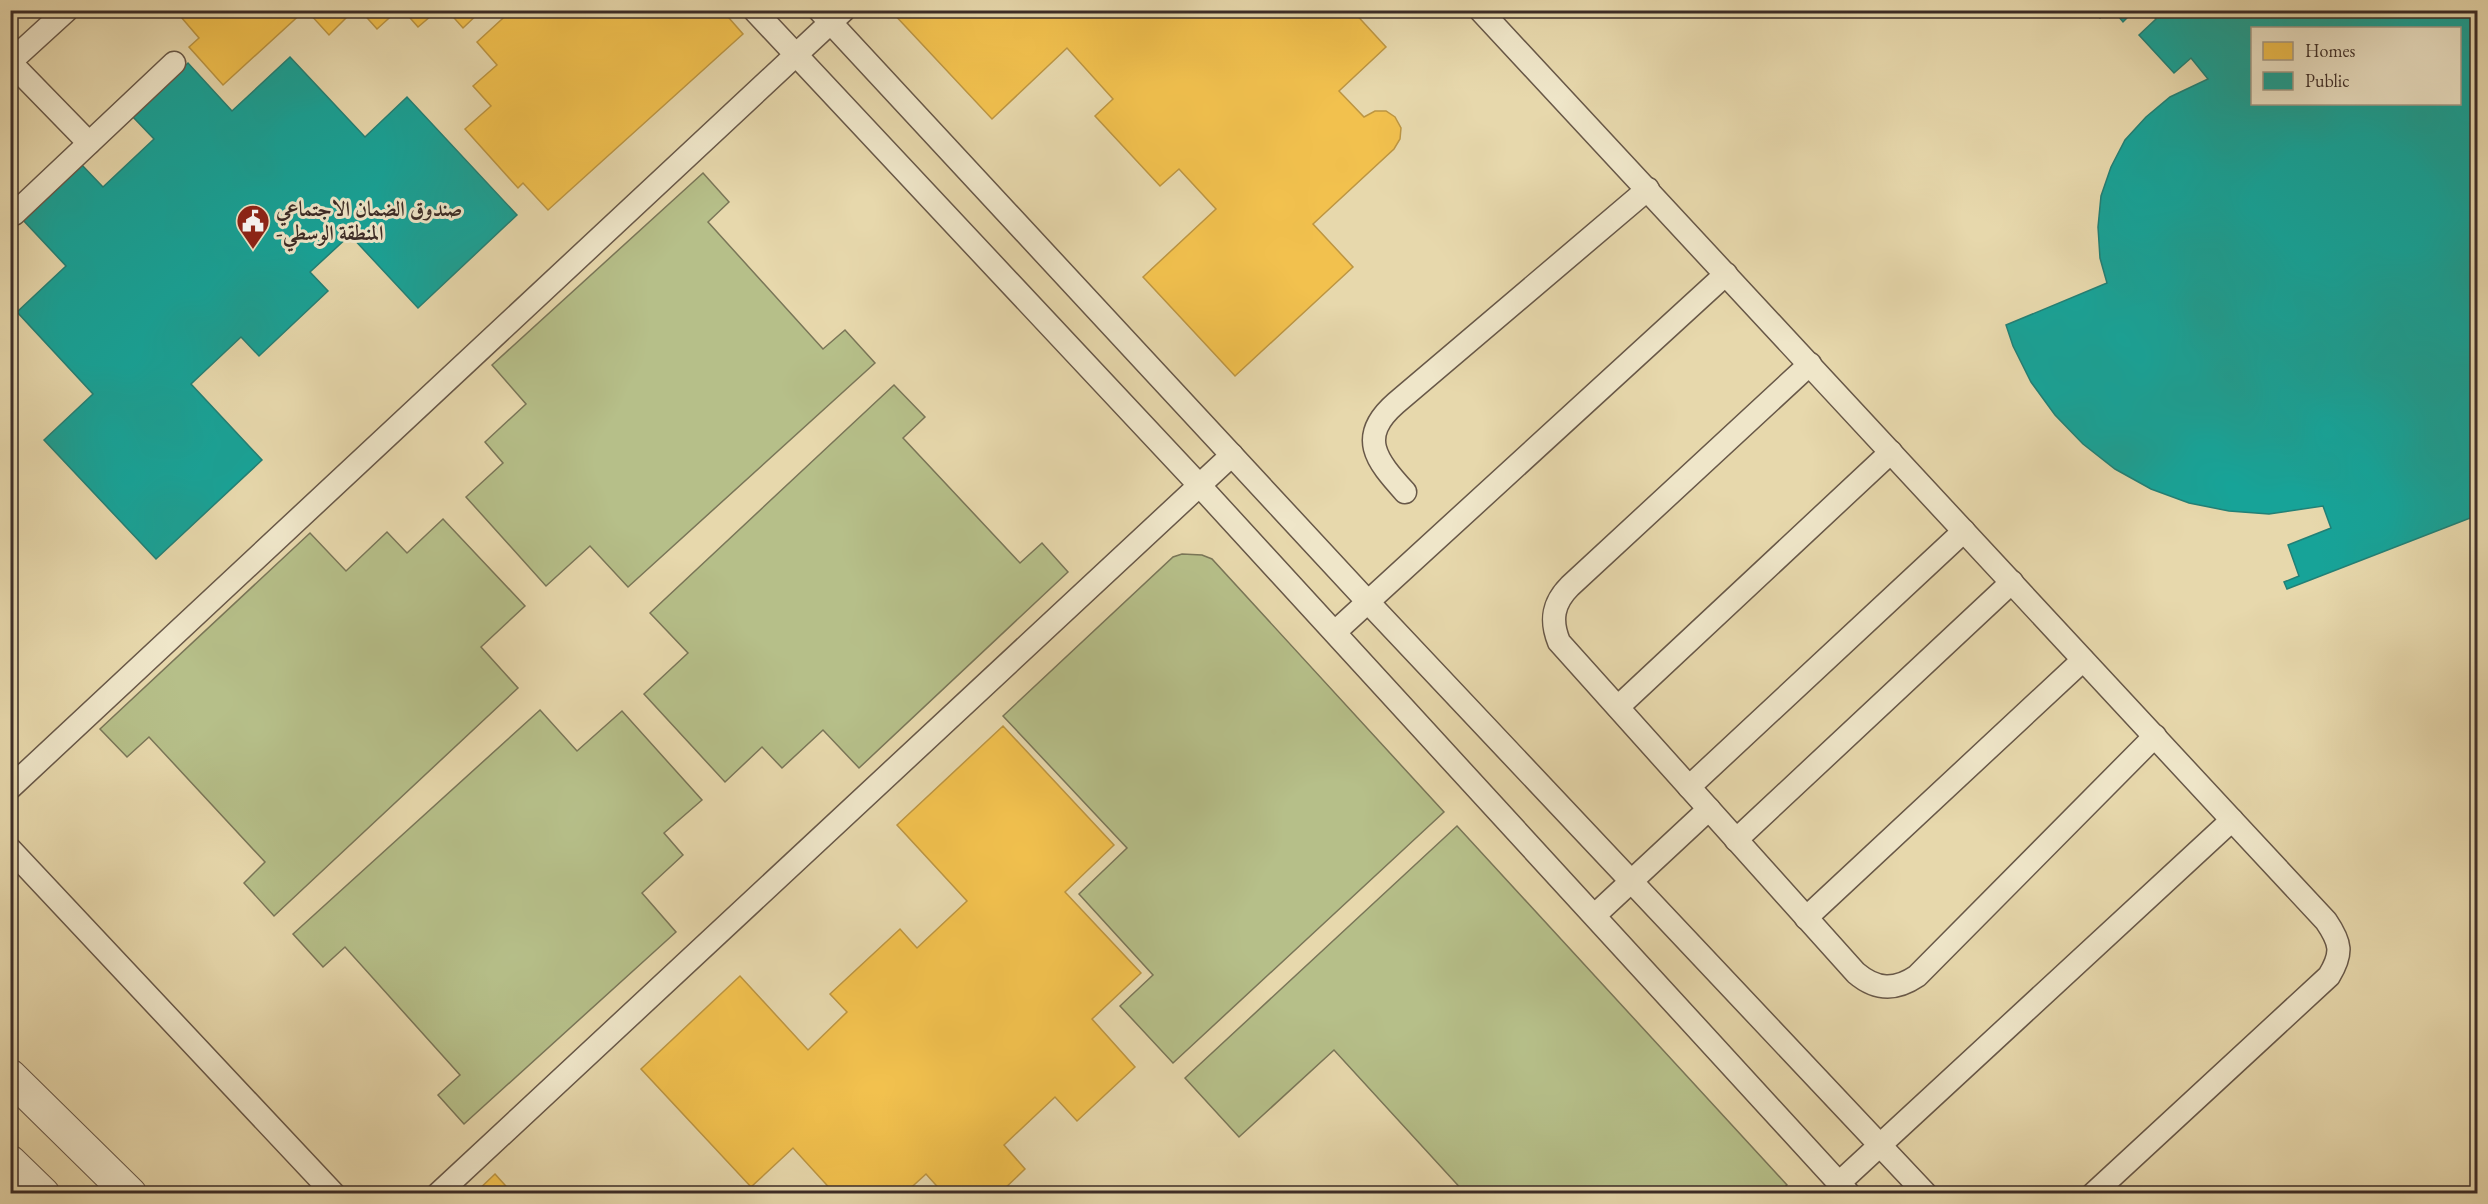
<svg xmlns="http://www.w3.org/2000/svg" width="2488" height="1204" font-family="'EB Garamond',Amiri,serif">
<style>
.green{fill:#b6bf89;stroke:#7a7658;stroke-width:1.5}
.homes{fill:#f2c14e;stroke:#bc9542;stroke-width:1.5}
.public{fill:#17a398;stroke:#228076;stroke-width:1.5;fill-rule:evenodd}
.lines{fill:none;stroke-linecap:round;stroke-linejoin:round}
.service-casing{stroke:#685848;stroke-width:25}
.tertiary-casing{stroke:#685848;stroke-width:35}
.service{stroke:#efe6c9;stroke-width:22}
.tertiary{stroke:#efe6c9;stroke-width:33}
.labels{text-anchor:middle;stroke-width:6;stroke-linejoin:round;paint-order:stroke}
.poi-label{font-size:21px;font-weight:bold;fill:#3d2d27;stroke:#efe6c9;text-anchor:start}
</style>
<rect width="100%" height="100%" fill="#e7d8ac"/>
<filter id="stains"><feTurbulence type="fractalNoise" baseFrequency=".00333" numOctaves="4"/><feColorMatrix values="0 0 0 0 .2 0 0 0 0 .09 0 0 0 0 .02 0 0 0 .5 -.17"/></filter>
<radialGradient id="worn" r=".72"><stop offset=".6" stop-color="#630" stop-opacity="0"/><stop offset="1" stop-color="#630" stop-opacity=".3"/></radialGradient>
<g class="green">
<polygon points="703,173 729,202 708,222 823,349 845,330 875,363 628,587 590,546 546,586 466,497 503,463 485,442 526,404 492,365"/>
<polygon points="894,385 925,417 903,438 1020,563 1042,543 1068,572 859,768 823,730 782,768 762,747 725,782 644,694 688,653 650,613"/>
<polygon points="443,519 525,606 481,647 518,688 274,916 244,883 265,862 149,737 127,757 100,729 310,533 346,571 387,532 407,553"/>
<polygon points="1182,554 1202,555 1212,559 1444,812 1173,1063 1120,1006 1153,975 1079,894 1127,848 1003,716 1173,557"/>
<polygon points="540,710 577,751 622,711 702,800 664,833 683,855 642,893 676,932 464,1124 438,1095 460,1075 345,947 323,967 293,934"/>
<polygon points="1457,826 1787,1185 1778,1193 1465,1193 1334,1050 1239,1137 1185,1078"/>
</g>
<g class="homes">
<polygon points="175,10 305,10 223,85 189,47 199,38"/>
<polygon points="311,10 354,10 329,35 309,13"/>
<polygon points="360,10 398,10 377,29"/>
<polygon points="403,10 438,10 418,27"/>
<polygon points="447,10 482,10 463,28"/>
<polygon points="512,10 722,10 743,34 548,210 523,183 518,188 465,129 491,106 473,86 497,65 477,42"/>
<polygon points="894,10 1352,10 1386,47 1339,91 1364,117 1375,111 1386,111 1395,117 1401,128 1400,139 1394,149 1313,224 1353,267 1235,376 1143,277 1216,209 1179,169 1160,186 1095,116 1113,99 1067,48 992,119 892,12"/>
<polygon points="1003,726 1114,845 1065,892 1141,973 1092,1019 1135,1067 1077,1121 1055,1097 1004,1145 1025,1169 999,1194 944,1194 926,1174 904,1194 835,1194 793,1148 751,1187 641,1069 740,976 808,1050 847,1012 830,994 900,929 917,948 967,901 897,825"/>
<polygon points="495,1174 513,1194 474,1194"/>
</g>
<g class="public">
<polygon points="2093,10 2108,10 2100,18"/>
<polygon points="2113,10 2135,10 2123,22"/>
<path d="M2148,10H2478V515L2287,589L2284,582L2299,576L2288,545L2331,528L2323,506L2269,514L2229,511L2189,503L2151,489L2115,469L2083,444L2055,415L2031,382L2013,346L2006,325L2107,283L2100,258L2098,227L2101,196L2111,167L2125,140L2146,117L2170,97L2208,79L2191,58L2174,73L2139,35L2156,19ZM2252,28H2460V104H2252Z"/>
<polygon points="290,57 365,137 407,97 517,215 418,308 350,235 310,272 328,291 259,356 241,337 191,384 262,460 156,559 44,440 93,394 17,312 66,266 22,219 81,164 103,187 154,139 132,116 188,63 232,111"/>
</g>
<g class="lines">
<defs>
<g id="service">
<polyline points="754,10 1201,487 1849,1194"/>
<polyline points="819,10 1368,602 1926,1194"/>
<path d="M1480,10L2232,820L2326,921C2341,943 2343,953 2329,976L2093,1194"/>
<polyline points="10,62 89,143"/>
<polyline points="10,62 67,10"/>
<polyline points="14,214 174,63"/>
<path d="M1810,364L1570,586C1553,603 1550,620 1559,642L1856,973C1876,990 1895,991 1917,976L2155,736"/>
<path d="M1405,492C1376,460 1357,437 1396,403L1648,189"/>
<polyline points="1335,632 1726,274"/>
<polyline points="1618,707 1891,452"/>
<polyline points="1689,787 1964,531"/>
<polyline points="10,788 844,10"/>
<polyline points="1736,840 2012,582"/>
<polyline points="10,849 334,1194"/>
<polyline points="1595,915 1709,809"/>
<polyline points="1806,918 2083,660"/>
<polyline points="1839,1183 2232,820"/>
<polyline points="438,1194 1232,455"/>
</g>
<g id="tertiary">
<polyline points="10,1076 130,1194"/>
<polyline points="10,1162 43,1194"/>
</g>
</defs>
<use href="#service" class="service-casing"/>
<use href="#tertiary" class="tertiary-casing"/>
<use href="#service" class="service"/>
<use href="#tertiary" class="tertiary"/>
</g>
<defs>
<symbol id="civic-pin" viewBox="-11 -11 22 30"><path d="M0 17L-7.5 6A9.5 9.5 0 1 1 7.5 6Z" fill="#8f2418" stroke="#efe6c9"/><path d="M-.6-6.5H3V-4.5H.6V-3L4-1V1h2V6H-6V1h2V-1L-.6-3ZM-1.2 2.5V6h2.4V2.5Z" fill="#fff"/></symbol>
</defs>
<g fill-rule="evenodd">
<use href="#civic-pin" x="234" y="202" width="38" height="52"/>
</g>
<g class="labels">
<g class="poi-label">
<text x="276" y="216">صندوق الضمان الاجتماعي<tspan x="276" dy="24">-المنطقة الوسطي</tspan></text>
</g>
</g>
<rect width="2488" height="1204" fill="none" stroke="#e7d8ac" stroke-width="36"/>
<rect x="12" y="12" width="2464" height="1180" fill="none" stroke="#3d2d27" stroke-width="3"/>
<rect x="18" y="18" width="2452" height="1168" fill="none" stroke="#3d2d27" stroke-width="1.5"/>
<rect x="2251" y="27" width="210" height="78" fill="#efe6c9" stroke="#a89c88" stroke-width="1.5"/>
<rect x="2263" y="42" width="30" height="18" fill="#f2c14e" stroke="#a89c88" stroke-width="1.5"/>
<text x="2305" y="57" font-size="18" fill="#3d2d27">Homes</text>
<rect x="2263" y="72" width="30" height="18" fill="#17a398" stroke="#a89c88" stroke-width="1.5"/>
<text x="2305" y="87" font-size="18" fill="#3d2d27">Public</text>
<rect width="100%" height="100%" filter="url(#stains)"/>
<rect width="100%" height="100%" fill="url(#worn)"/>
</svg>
